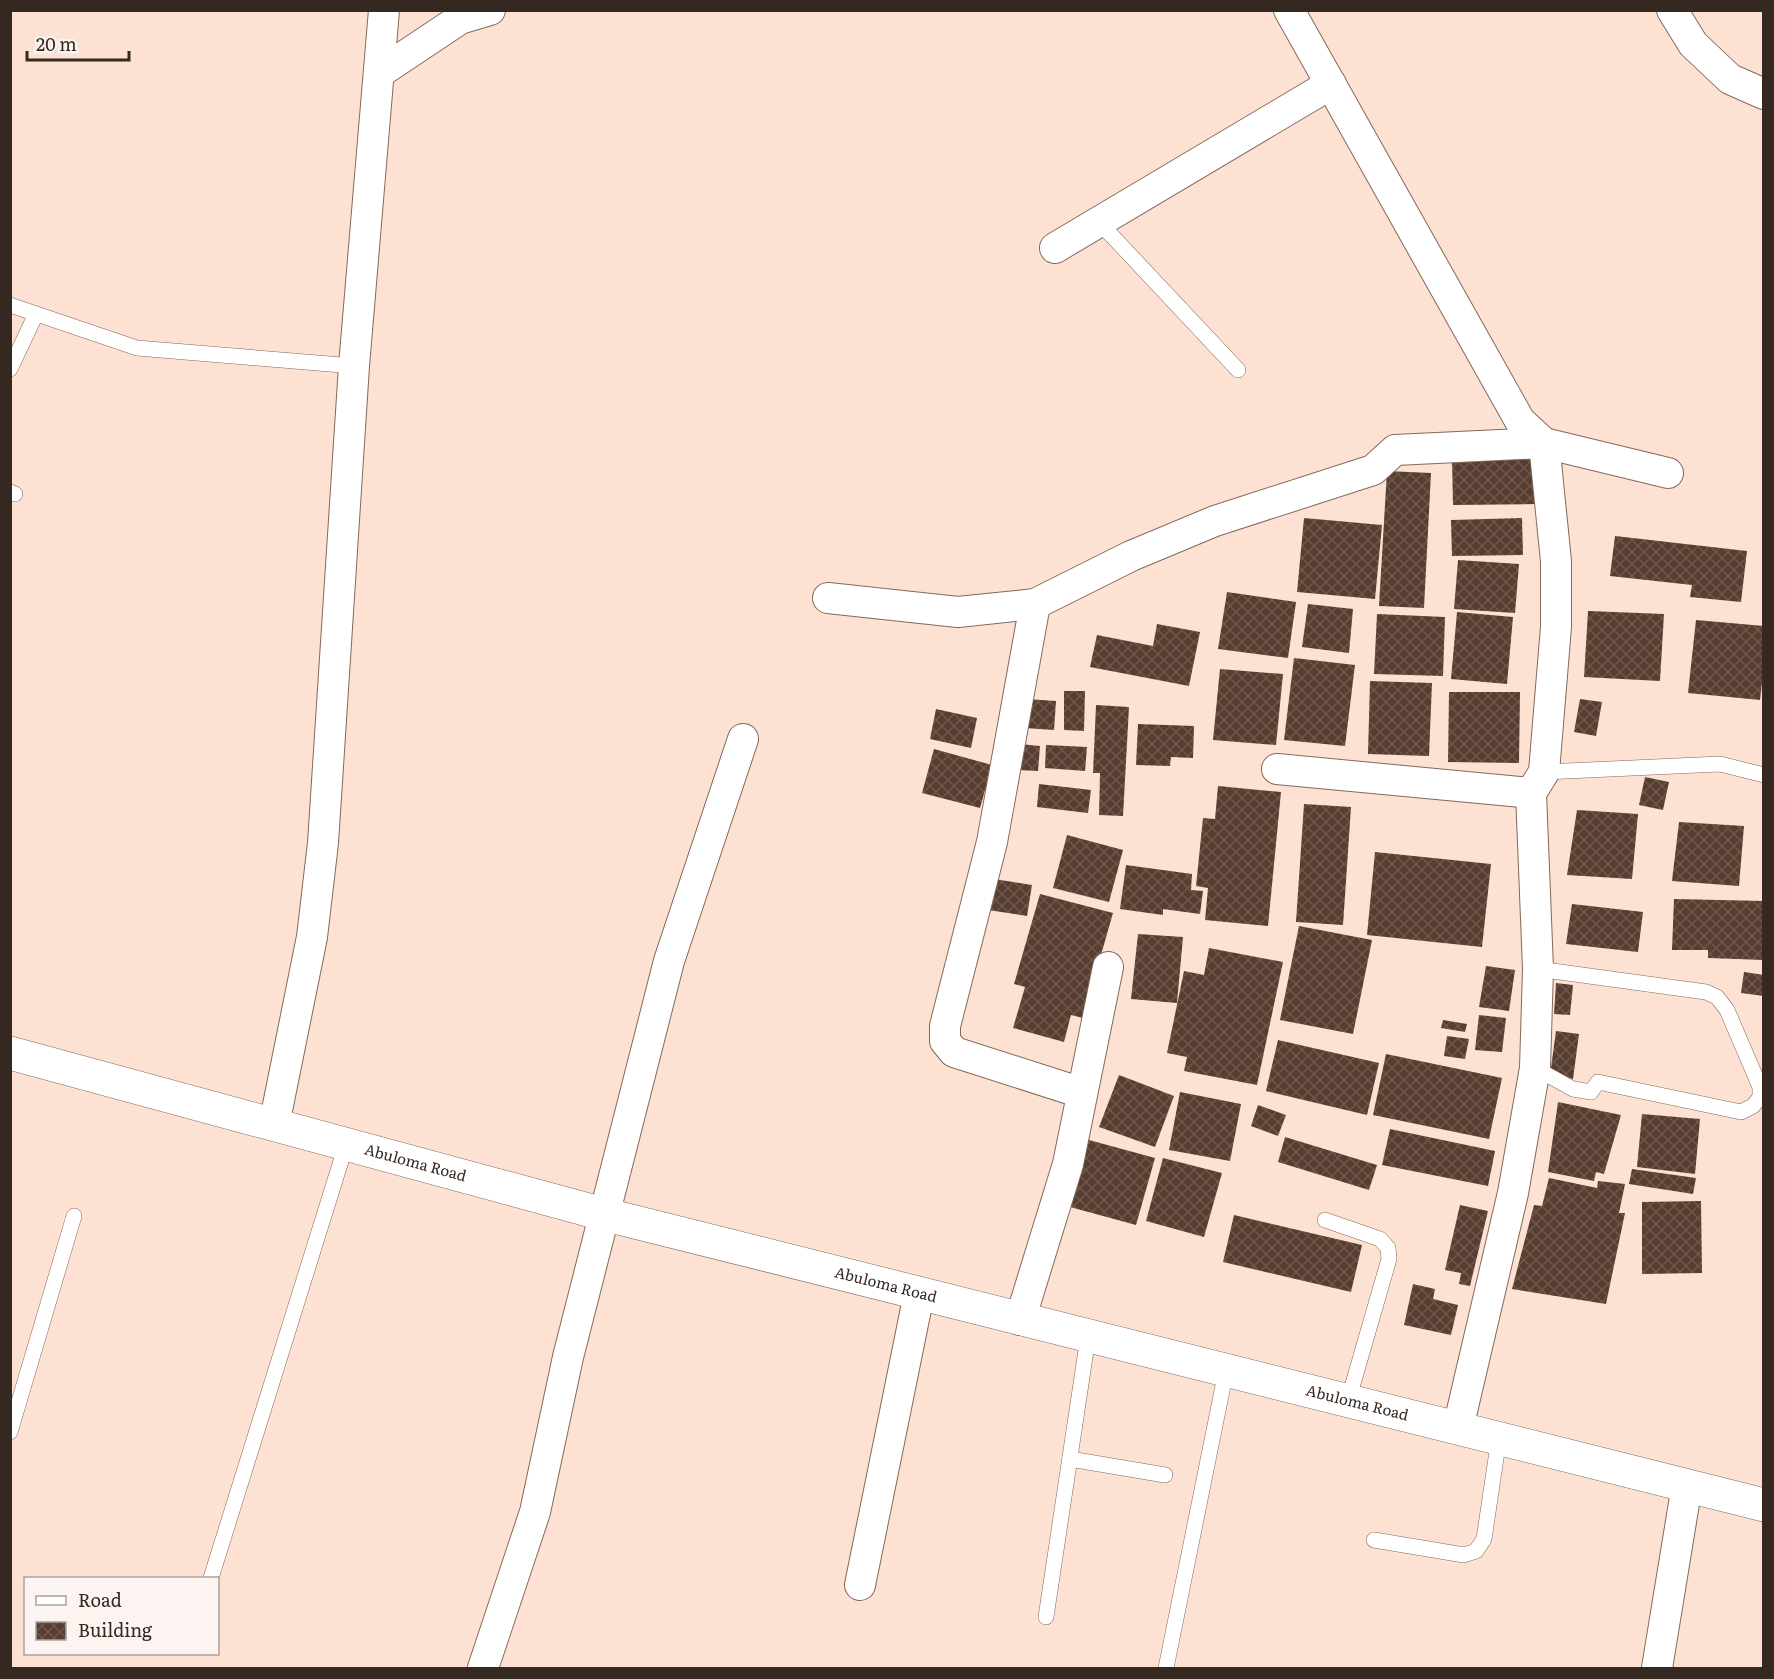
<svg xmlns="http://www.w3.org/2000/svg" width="1774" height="1679" font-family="Literata,serif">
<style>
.building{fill:url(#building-cross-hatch)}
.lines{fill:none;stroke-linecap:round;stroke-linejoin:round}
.lane-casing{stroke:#856859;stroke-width:16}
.street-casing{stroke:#856859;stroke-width:32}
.secondary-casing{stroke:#856859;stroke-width:34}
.lane{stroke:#fff;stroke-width:15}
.street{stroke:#fff;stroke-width:30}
.secondary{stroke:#fff;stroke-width:33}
.labels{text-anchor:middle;stroke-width:6;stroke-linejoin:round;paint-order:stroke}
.street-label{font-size:15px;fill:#342821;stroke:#fbf4f0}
</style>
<defs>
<pattern id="building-cross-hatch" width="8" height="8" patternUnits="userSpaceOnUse" patternTransform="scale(1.5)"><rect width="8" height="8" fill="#583e30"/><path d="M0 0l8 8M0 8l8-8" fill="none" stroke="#6d584c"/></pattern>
</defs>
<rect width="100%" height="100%" fill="#fde2d4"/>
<g class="building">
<polygon points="1536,458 1537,504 1453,505 1452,459"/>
<polygon points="1387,471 1431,473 1424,608 1379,606"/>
<polygon points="1304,518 1382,525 1375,599 1297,592"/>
<polygon points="1522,518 1523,555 1452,556 1451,520"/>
<polygon points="1615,536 1747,551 1741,602 1690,597 1692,585 1610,576"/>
<polygon points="1458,560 1519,564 1515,613 1454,609"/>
<polygon points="1227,592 1296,602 1288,658 1218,649"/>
<polygon points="1308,604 1353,609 1349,653 1302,647"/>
<polygon points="1588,611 1664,614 1660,681 1584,677"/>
<polygon points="1457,612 1513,617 1507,684 1451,679"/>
<polygon points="1377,614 1445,617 1443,676 1374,674"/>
<polygon points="1696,620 1764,626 1764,666 1760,700 1688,693"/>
<polygon points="1157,624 1200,632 1189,686 1090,667 1097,635 1153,646"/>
<polygon points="1294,658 1355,665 1345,746 1284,740"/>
<polygon points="1220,669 1283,674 1276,745 1213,740"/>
<polygon points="1370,681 1432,683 1429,756 1368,754"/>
<polygon points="1064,691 1085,691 1084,731 1064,730"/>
<polygon points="1449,692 1520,692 1519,763 1448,762"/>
<polygon points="1027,699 1056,701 1054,730 1025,728"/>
<polygon points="1580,699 1602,702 1596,736 1574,732"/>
<polygon points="1096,705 1129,707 1123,816 1099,815 1100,773 1093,773"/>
<polygon points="936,709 977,718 971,748 930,739"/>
<polygon points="1138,724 1194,726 1193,758 1171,757 1170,766 1136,765"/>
<polygon points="1020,744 1040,746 1038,771 1017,770"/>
<polygon points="1046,745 1087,747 1085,771 1045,768"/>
<polygon points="934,749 992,765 980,808 922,793"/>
<polygon points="1645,777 1669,782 1663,810 1639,805"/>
<polygon points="1039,784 1091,790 1088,813 1037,807"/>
<polygon points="1218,786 1281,792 1268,926 1205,920 1208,888 1196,886 1203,818 1215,819"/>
<polygon points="1304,804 1351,807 1343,925 1296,922"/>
<polygon points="1577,810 1638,814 1632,879 1567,875"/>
<polygon points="1679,822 1744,826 1739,886 1672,881"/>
<polygon points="1067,835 1123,850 1109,902 1053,888"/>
<polygon points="1375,852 1491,864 1482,947 1367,935"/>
<polygon points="1126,865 1192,874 1191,890 1203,891 1200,914 1163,909 1163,915 1120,909"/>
<polygon points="994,879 1032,885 1027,916 988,910"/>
<polygon points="1040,894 1113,913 1083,1018 1071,1015 1064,1042 1013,1028 1025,987 1014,984"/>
<polygon points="1674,899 1764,901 1764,960 1708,958 1708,950 1672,950"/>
<polygon points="1572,904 1643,912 1638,952 1566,944"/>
<polygon points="1299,926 1372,940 1353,1034 1280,1020"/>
<polygon points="1138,934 1183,937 1177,1003 1131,999"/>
<polygon points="1209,948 1283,962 1257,1085 1184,1071 1187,1057 1167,1053 1184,971 1204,975"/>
<polygon points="1486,966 1515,970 1509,1011 1479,1007"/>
<polygon points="1744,972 1764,975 1764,996 1741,993"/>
<polygon points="1556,983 1573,985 1570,1015 1554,1014"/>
<polygon points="1479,1015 1506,1018 1502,1052 1475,1050"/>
<polygon points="1443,1020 1467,1024 1465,1032 1441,1028"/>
<polygon points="1556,1031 1579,1034 1573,1079 1550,1075"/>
<polygon points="1447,1036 1469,1039 1465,1059 1444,1056"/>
<polygon points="1278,1040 1379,1063 1367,1115 1266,1091"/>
<polygon points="1386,1054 1502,1078 1489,1139 1373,1115"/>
<polygon points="1119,1075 1174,1096 1155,1147 1099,1127"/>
<polygon points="1180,1092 1241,1104 1230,1161 1169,1150"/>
<polygon points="1558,1102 1621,1115 1604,1174 1596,1172 1594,1181 1548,1172"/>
<polygon points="1258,1105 1286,1115 1278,1136 1251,1126"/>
<polygon points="1642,1114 1700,1119 1695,1174 1637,1167"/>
<polygon points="1390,1129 1495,1151 1488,1186 1382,1165"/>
<polygon points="1285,1137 1377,1165 1369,1190 1278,1162"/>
<polygon points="1089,1140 1155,1158 1136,1225 1070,1207"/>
<polygon points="1163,1158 1222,1173 1204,1237 1146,1221"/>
<polygon points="1632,1169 1696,1178 1693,1194 1629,1184"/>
<polygon points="1549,1178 1597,1188 1598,1181 1625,1184 1619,1213 1625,1213 1606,1304 1512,1289 1534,1205 1542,1206"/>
<polygon points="1701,1201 1702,1273 1642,1274 1642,1202"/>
<polygon points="1460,1205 1488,1211 1470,1286 1459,1284 1461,1273 1445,1270"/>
<polygon points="1234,1215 1362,1245 1351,1292 1223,1262"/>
<polygon points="1413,1284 1435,1289 1433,1299 1458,1305 1451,1335 1404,1325"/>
</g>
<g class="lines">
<defs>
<g id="lane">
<polyline points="1099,222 1238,370"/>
<polyline points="10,305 137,348 354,366"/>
<polyline points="10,369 36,314"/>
<polyline points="10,492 15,494"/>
<polyline points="1544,772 1720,764 1764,775"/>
<polyline points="1535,1068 1573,1089 1591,1092 1598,1082 1741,1112 1753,1106 1760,1097 1760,1087 1727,1010 1717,997 1706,992 1538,969"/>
<polyline points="1325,1220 1380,1239 1388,1248 1389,1259 1348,1401"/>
<polyline points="10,1432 74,1216"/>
<polyline points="1070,1459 1165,1475"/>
<polyline points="1374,1540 1464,1555 1476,1551 1484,1539 1499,1438"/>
<polyline points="211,1578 346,1145"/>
<polyline points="1046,1617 1088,1337"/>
<polyline points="1166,1668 1226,1371"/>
</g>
<g id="street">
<polyline points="1289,10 1520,421 1544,443 1556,561 1556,627 1544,772 1531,793 1538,969 1535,1068 1513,1193 1458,1428"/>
<polyline points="1672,10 1693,44 1730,79 1764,94"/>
<polyline points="379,73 460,19 490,10"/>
<polyline points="1055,248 1331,84"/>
<polyline points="828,598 958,612 1035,604 1131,556 1215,521 1373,470 1395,450 1544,443 1668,473"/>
<polyline points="1035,604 992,842 945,1026 945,1041 954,1052 1082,1093"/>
<polyline points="1277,769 1531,793"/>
<polyline points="274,1125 312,937 323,843 354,366 384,10"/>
<polyline points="1020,1320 1068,1164 1108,967"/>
<polyline points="860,1585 919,1294"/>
<polyline points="483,1668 535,1512 568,1357 669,961 743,739"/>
<polyline points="1657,1668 1687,1485"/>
</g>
<g id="secondary">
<path id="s1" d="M10,1053L603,1214L1764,1505"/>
</g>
</defs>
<use href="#lane" class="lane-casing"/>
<use href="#street" class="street-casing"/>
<use href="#secondary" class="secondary-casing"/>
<use href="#lane" class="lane"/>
<use href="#street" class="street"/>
<use href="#secondary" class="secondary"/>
</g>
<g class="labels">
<g class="street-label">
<text dy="5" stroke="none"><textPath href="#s1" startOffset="420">Abuloma Road</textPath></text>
<text dy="5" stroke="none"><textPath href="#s1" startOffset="906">Abuloma Road</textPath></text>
<text dy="5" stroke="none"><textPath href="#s1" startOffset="1392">Abuloma Road</textPath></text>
</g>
</g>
<rect width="1774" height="1679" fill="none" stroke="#342821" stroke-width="24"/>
<rect x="24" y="1577" width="195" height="78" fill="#fbf4f0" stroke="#aba29d" stroke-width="1.5"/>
<rect x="36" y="1596" width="30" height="9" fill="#ffffff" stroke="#aba29d" stroke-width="1.5"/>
<text x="78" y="1607" font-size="18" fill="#342821">Road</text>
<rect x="36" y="1622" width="30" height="18" fill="url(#building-cross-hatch)" stroke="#aba29d" stroke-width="1.5"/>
<text x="78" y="1637" font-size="18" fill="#342821">Building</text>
<path d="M27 51v9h102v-9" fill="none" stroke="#342821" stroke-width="3"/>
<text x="36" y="51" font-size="18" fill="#342821" stroke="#fbf4f0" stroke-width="4.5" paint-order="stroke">20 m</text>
</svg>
